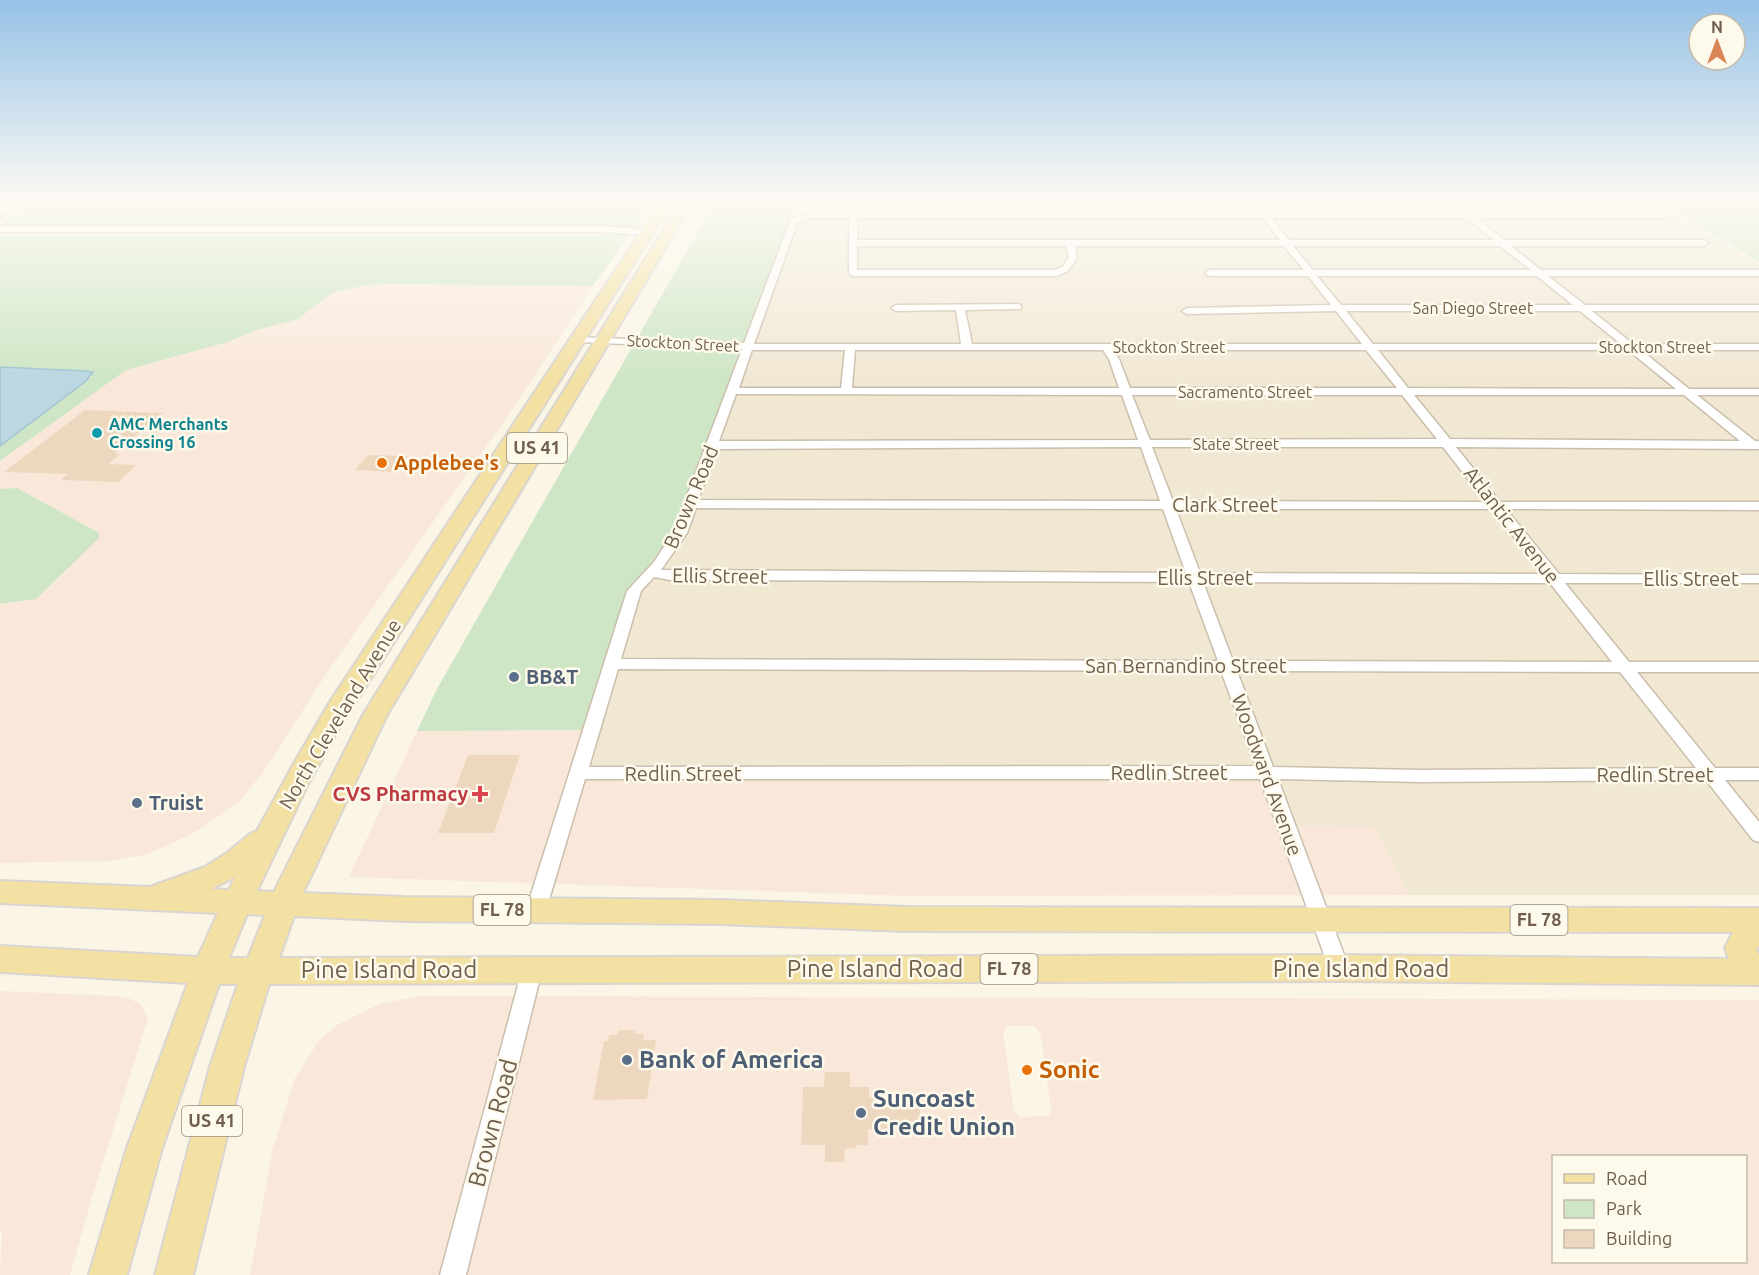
<svg xmlns="http://www.w3.org/2000/svg" width="1759" height="1275" font-family="Ubuntu,sans-serif">
<style>
.residential{fill:#f1e8d4}
.commercial{fill:#f9e8da;fill-rule:evenodd}
.green{fill:#cee6c5}
.water{fill:#bcd7e2;stroke:#a3c4d3;stroke-width:1.5}
.lines{fill:none;stroke-linecap:round;stroke-linejoin:round}
.stream{stroke:#a3c4d3;stroke-width:2}
.building{fill:#edd8bf}
.minor-casing{stroke:#cbbeac;stroke-width:3}
.secondary-casing{stroke:#cdbfab;stroke-width:3}
.primary-casing{stroke:#dad5d1;stroke-width:4}
.minor{fill:#fff;fill-rule:evenodd}
.secondary{fill:#fff;fill-rule:evenodd}
.primary{fill:#f3e1a3;fill-rule:evenodd}
.culture-dot{fill:#0f9aa8;stroke:#fdf9eb;stroke-width:2}
.food-dot{fill:#e8710a;stroke:#fdf9eb;stroke-width:2}
.service-dot{fill:#5c6f8a;stroke:#fdf9eb;stroke-width:2}
.health-dot{fill:#e0444e;stroke:#fdf9eb;stroke-width:2}
.labels{text-anchor:middle;stroke-width:5;stroke-linejoin:round;paint-order:stroke}
.far-street-label{font-size:16px;fill:#715f4d;stroke:#fdf9eb}
.far-culture-label{font-size:16px;font-weight:bold;fill:#0d838f;stroke:#fdf9eb;text-anchor:start}
.shield{fill:#fdf9eb;stroke:#9b8d7c;stroke-width:1.5}
.shield-label{font-size:18px;font-weight:bold;fill:#715f4d}
.food-label{font-size:20px;font-weight:bold;fill:#c56008;stroke:#fdf9eb;text-anchor:start}
.street-label{font-size:20px;fill:#715f4d;stroke:#fdf9eb}
.service-label{font-size:20px;font-weight:bold;fill:#4e5e75;stroke:#fdf9eb;text-anchor:start}
.health-label{font-size:20px;font-weight:bold;fill:#be3a42;stroke:#fdf9eb;text-anchor:end}
.near-street-label{font-size:24px;fill:#715f4d;stroke:#fdf9eb}
.near-service-label{font-size:24px;font-weight:bold;fill:#4e5e75;stroke:#fdf9eb;text-anchor:start}
.near-food-label{font-size:24px;font-weight:bold;fill:#c56008;stroke:#fdf9eb;text-anchor:start}
</style>
<rect width="100%" height="100%" fill="#faf5e5"/>
<g class="residential">
<polygon points="0,200 42,200 0,223"/>
<polygon points="802,200 1652,200 1759,264 1759,895 1408,895 1375,827 1293,826 587,769 633,603 777,271"/>
</g>
<g class="commercial">
<polygon points="390,284 593,286 514,407 330,668 266,768 242,799 199,830 149,854 109,861 0,863 0,604 26,601 99,537 98,533 17,488 0,489 0,461 126,370 228,342 257,330 298,319 332,293 365,285"/>
<polygon points="598,730 587,769 1272,771 1293,826 1375,827 1408,895 908,896 349,877 417,731"/>
<polygon points="0,991 114,996 131,999 141,1005 148,1018 92,1197 70,1275 0,1275 2,1231 0,1231"/>
<path d="M420,996L1759,1000V1275H250L273,1148L295,1078L318,1042L337,1025L379,1004ZM1008,1026H1034L1041,1034L1051,1111L1049,1116L1020,1117L1014,1111L1003,1032ZM1554,1156H1746V1262H1554Z"/>
</g>
<g class="green">
<polygon points="42,200 653,200 634,228 0,227 0,224"/>
<polygon points="716,200 802,200 685,529 640,592 598,730 417,731 437,689"/>
<polygon points="1655,200 1759,200 1759,262"/>
<polygon points="0,235 629,235 593,286 390,284 365,285 332,293 298,319 257,330 228,342 126,370 0,461 0,446 92,376 85,371 0,367"/>
<polygon points="17,488 99,533 99,538 36,599 0,604 0,489"/>
</g>
<polygon class="water" points="0,367 85,371 93,372 86,381 0,446"/>
<g class="lines">
<polyline class="stream" points="0,218 32,200"/>
</g>
<g class="building">
<polygon points="85,410 163,413 114,454 120,454 108,464 137,465 118,482 61,480 68,474 4,472"/>
<polygon points="368,455 408,456 396,472 355,470"/>
<polygon points="468,755 520,755 494,833 438,833"/>
<polygon points="619,1030 635,1030 635,1034 644,1034 643,1040 656,1040 647,1099 593,1100 604,1041 608,1041 609,1035 618,1035"/>
<polygon points="825,1072 850,1072 850,1087 869,1087 869,1098 919,1097 921,1128 868,1129 868,1145 856,1145 856,1148 845,1149 844,1162 825,1162 825,1145 801,1145 803,1087 824,1087"/>
</g>
<g class="lines">
<defs>
<g id="minor">
<path d="M1374,200L1388,205L1399,214H1461L1445,200H1454L1471,214H1662L1666,216L1662,218H1477L1504,240H1704L1708,243L1704,246H1511L1541,270H1759V276H1548L1585,305H1759V311H1592L1633,344H1759V350H1641L1689,389H1759V395H1697L1755,441H1759V449L1456,447L1500,502H1759V510L1506,509L1559,574L1759,575V583H1565L1629,662H1759V672H1637L1715,768H1759V780H1725L1759,822V842L1753,840L1706,780L1420,782L1278,779L1349,968L1346,974L1339,977L1332,974L1329,968L1260,779H585L546,910L543,916L536,918L529,916L526,910L627,591L654,562L673,533L742,349L578,342L573,339L574,337L744,343L791,219L811,214H1389C1371,200 1357,209 1343,201ZM811,218H849V273L853,276H1057L1068,271L1077,258L1075,246H1284L1304,270H1209L1205,273L1209,276H1308L1331,305L1187,308L1182,311L1187,314L1336,311L1362,344H972L965,310L1021,309V305L1018,304L896,305L891,308L896,311L956,310L961,344H754L798,221ZM857,218H1263L1280,240H857ZM1271,218H1467L1494,240H1289ZM857,246H1066L1069,258L1062,267L1055,270H857ZM1293,246H1500L1531,270H1313ZM1317,276H1537L1573,305H1341ZM1346,311H1580L1621,344H1373ZM752,350H845L841,388H739ZM855,350H1103L1109,359L1119,388H852ZM1113,350H1366L1397,388H1130L1119,359ZM1378,350H1628L1676,389L1408,388ZM736,394L1122,395L1138,440L719,441ZM1132,395H1402L1437,439L1150,440ZM1414,395H1684L1740,441L1450,439ZM1141,447L1160,501L698,500L717,449ZM1152,447H1443L1486,502L1173,501ZM696,508L1163,509L1186,573L661,570L687,533ZM1176,509H1492L1543,574L1200,573ZM654,577L670,580L1189,582L1218,661L621,659L641,591ZM1203,582L1550,583L1612,662L1233,661ZM618,669L1221,671L1256,766L589,767ZM1237,671L1620,672L1696,768L1420,770L1273,767Z"/>
<polygon points="532,961 539,964 542,970 466,1275 440,1275 522,970 525,964"/>
</g>
<polygon id="secondary" points="0,226 599,226 647,229 653,232 647,235 599,232 0,232"/>
<path id="primary" d="M662,200H674L337,732L308,784L257,891L274,892L363,715L682,200H694L387,715L303,893L404,897L720,900L906,907L1759,908V946L1756,948L1759,955V985L1339,981L269,984L244,1067L193,1275H155L210,1067L238,984H219L162,1148L127,1275H89L127,1148L188,983L0,972V946L198,957L218,913L0,903V881L150,887L205,867L227,853L250,834L257,831L297,758L331,700ZM235,877L229,890L211,889ZM247,914L265,915L248,958H229ZM294,916L404,921L720,924L906,931L1733,932L1725,948L1729,959L1339,955L279,958Z"/>
</defs>
<use href="#minor" class="minor-casing"/>
<use href="#secondary" class="secondary-casing"/>
<use href="#primary" class="primary-casing"/>
<use href="#minor" class="minor"/>
<use href="#secondary" class="secondary"/>
<use href="#primary" class="primary"/>
</g>
<linearGradient id="sky" x2="0" y2="1"><stop stop-color="#96c2e6"/><stop offset="0.53" stop-color="#fdfaf3"/><stop offset="1" stop-color="#fdfaf3" stop-opacity="0"/></linearGradient>
<rect width="1759" height="379" fill="url(#sky)"/>
<circle class="culture-dot" cx="97" cy="433" r="6"/>
<g class="food-dot">
<circle cx="382" cy="463" r="6"/>
<circle cx="1027" cy="1070" r="6"/>
</g>
<g class="service-dot">
<circle cx="514" cy="677" r="6"/>
<circle cx="137" cy="803" r="6"/>
<circle cx="627" cy="1060" r="6"/>
<circle cx="861" cy="1113" r="6"/>
</g>
<path class="health-dot" d="M477 785h6v6h6v6h-6v6h-6v-6h-6v-6h6z"/>
<g class="labels">
<g class="far-street-label">
<text x="1473" y="314">San Diego Street</text>
<text transform="translate(683 343) rotate(3)" y="6">Stockton Street</text>
<text x="1169" y="353">Stockton Street</text>
<text x="1655" y="353">Stockton Street</text>
<text x="1245" y="398">Sacramento Street</text>
<text x="1236" y="450">State Street</text>
</g>
<g class="far-culture-label">
<text x="109" y="430">AMC Merchants<tspan x="109" dy="18">Crossing 16</tspan></text>
</g>
<g class="shield">
<rect x="507" y="433" width="60" height="30" rx="4.5"/>
<rect x="473.5" y="895" width="57" height="30" rx="4.5"/>
<rect x="1510.5" y="905" width="57" height="30" rx="4.5"/>
<rect x="980.5" y="954" width="57" height="30" rx="4.5"/>
<rect x="182" y="1106" width="60" height="30" rx="4.5"/>
</g>
<g class="shield-label">
<text x="537" y="454">US 41</text>
<text x="502" y="916">FL 78</text>
<text x="1539" y="926">FL 78</text>
<text x="1009" y="975">FL 78</text>
<text x="212" y="1127">US 41</text>
</g>
<g class="food-label">
<text x="394" y="470">Applebee's</text>
</g>
<g class="street-label">
<text transform="translate(691 497) rotate(-67)" y="7">Brown Road</text>
<text x="1225" y="512">Clark Street</text>
<text transform="translate(1512 525) rotate(52)" y="7">Atlantic Avenue</text>
<text transform="translate(720 576) rotate(1)" y="7">Ellis Street</text>
<text x="1205" y="585">Ellis Street</text>
<text x="1691" y="586">Ellis Street</text>
<text x="1186" y="673">San Bernandino Street</text>
<text transform="translate(340 714) rotate(-59)" y="7">North Cleveland Avenue</text>
<text x="1169" y="780">Redlin Street</text>
<text x="683" y="781">Redlin Street</text>
<text transform="translate(1267 775) rotate(70)" y="7">Woodward Avenue</text>
<text x="1655" y="782">Redlin Street</text>
</g>
<g class="service-label">
<text x="526" y="684">BB&amp;T</text>
<text x="149" y="810">Truist</text>
</g>
<g class="health-label">
<text x="468" y="801">CVS Pharmacy</text>
</g>
<g class="near-street-label">
<text x="875" y="977">Pine Island Road</text>
<text x="1361" y="977">Pine Island Road</text>
<text x="389" y="978">Pine Island Road</text>
<text transform="translate(493 1123) rotate(-75)" y="8">Brown Road</text>
</g>
<g class="near-service-label">
<text x="639" y="1068">Bank of America</text>
<text x="873" y="1107">Suncoast<tspan x="873" dy="28">Credit Union</tspan></text>
</g>
<g class="near-food-label">
<text x="1039" y="1078">Sonic</text>
</g>
</g>
<rect x="1552" y="1155" width="195" height="108" fill="#fdf9eb" stroke="#c5bbac" stroke-width="1.5"/>
<rect x="1564" y="1174" width="30" height="9" fill="#f3e1a3" stroke="#c5bbac" stroke-width="1.5"/>
<text x="1606" y="1185" font-size="18" fill="#715f4d">Road</text>
<rect x="1564" y="1200" width="30" height="18" fill="#cee6c5" stroke="#c5bbac" stroke-width="1.5"/>
<text x="1606" y="1215" font-size="18" fill="#715f4d">Park</text>
<rect x="1564" y="1230" width="30" height="18" fill="#edd8bf" stroke="#c5bbac" stroke-width="1.5"/>
<text x="1606" y="1245" font-size="18" fill="#715f4d">Building</text>
<g transform="translate(1717 42)"><circle r="28" fill="#fdf9eb" stroke="#c5bbac" stroke-width="1.5"/>
<path d="M0-4.5L10 22L0 15L-10 22Z" fill="#d98655"/>
<text y="-9" font-size="16" font-weight="bold" text-anchor="middle" fill="#715f4d">N</text>
</g>
</svg>
